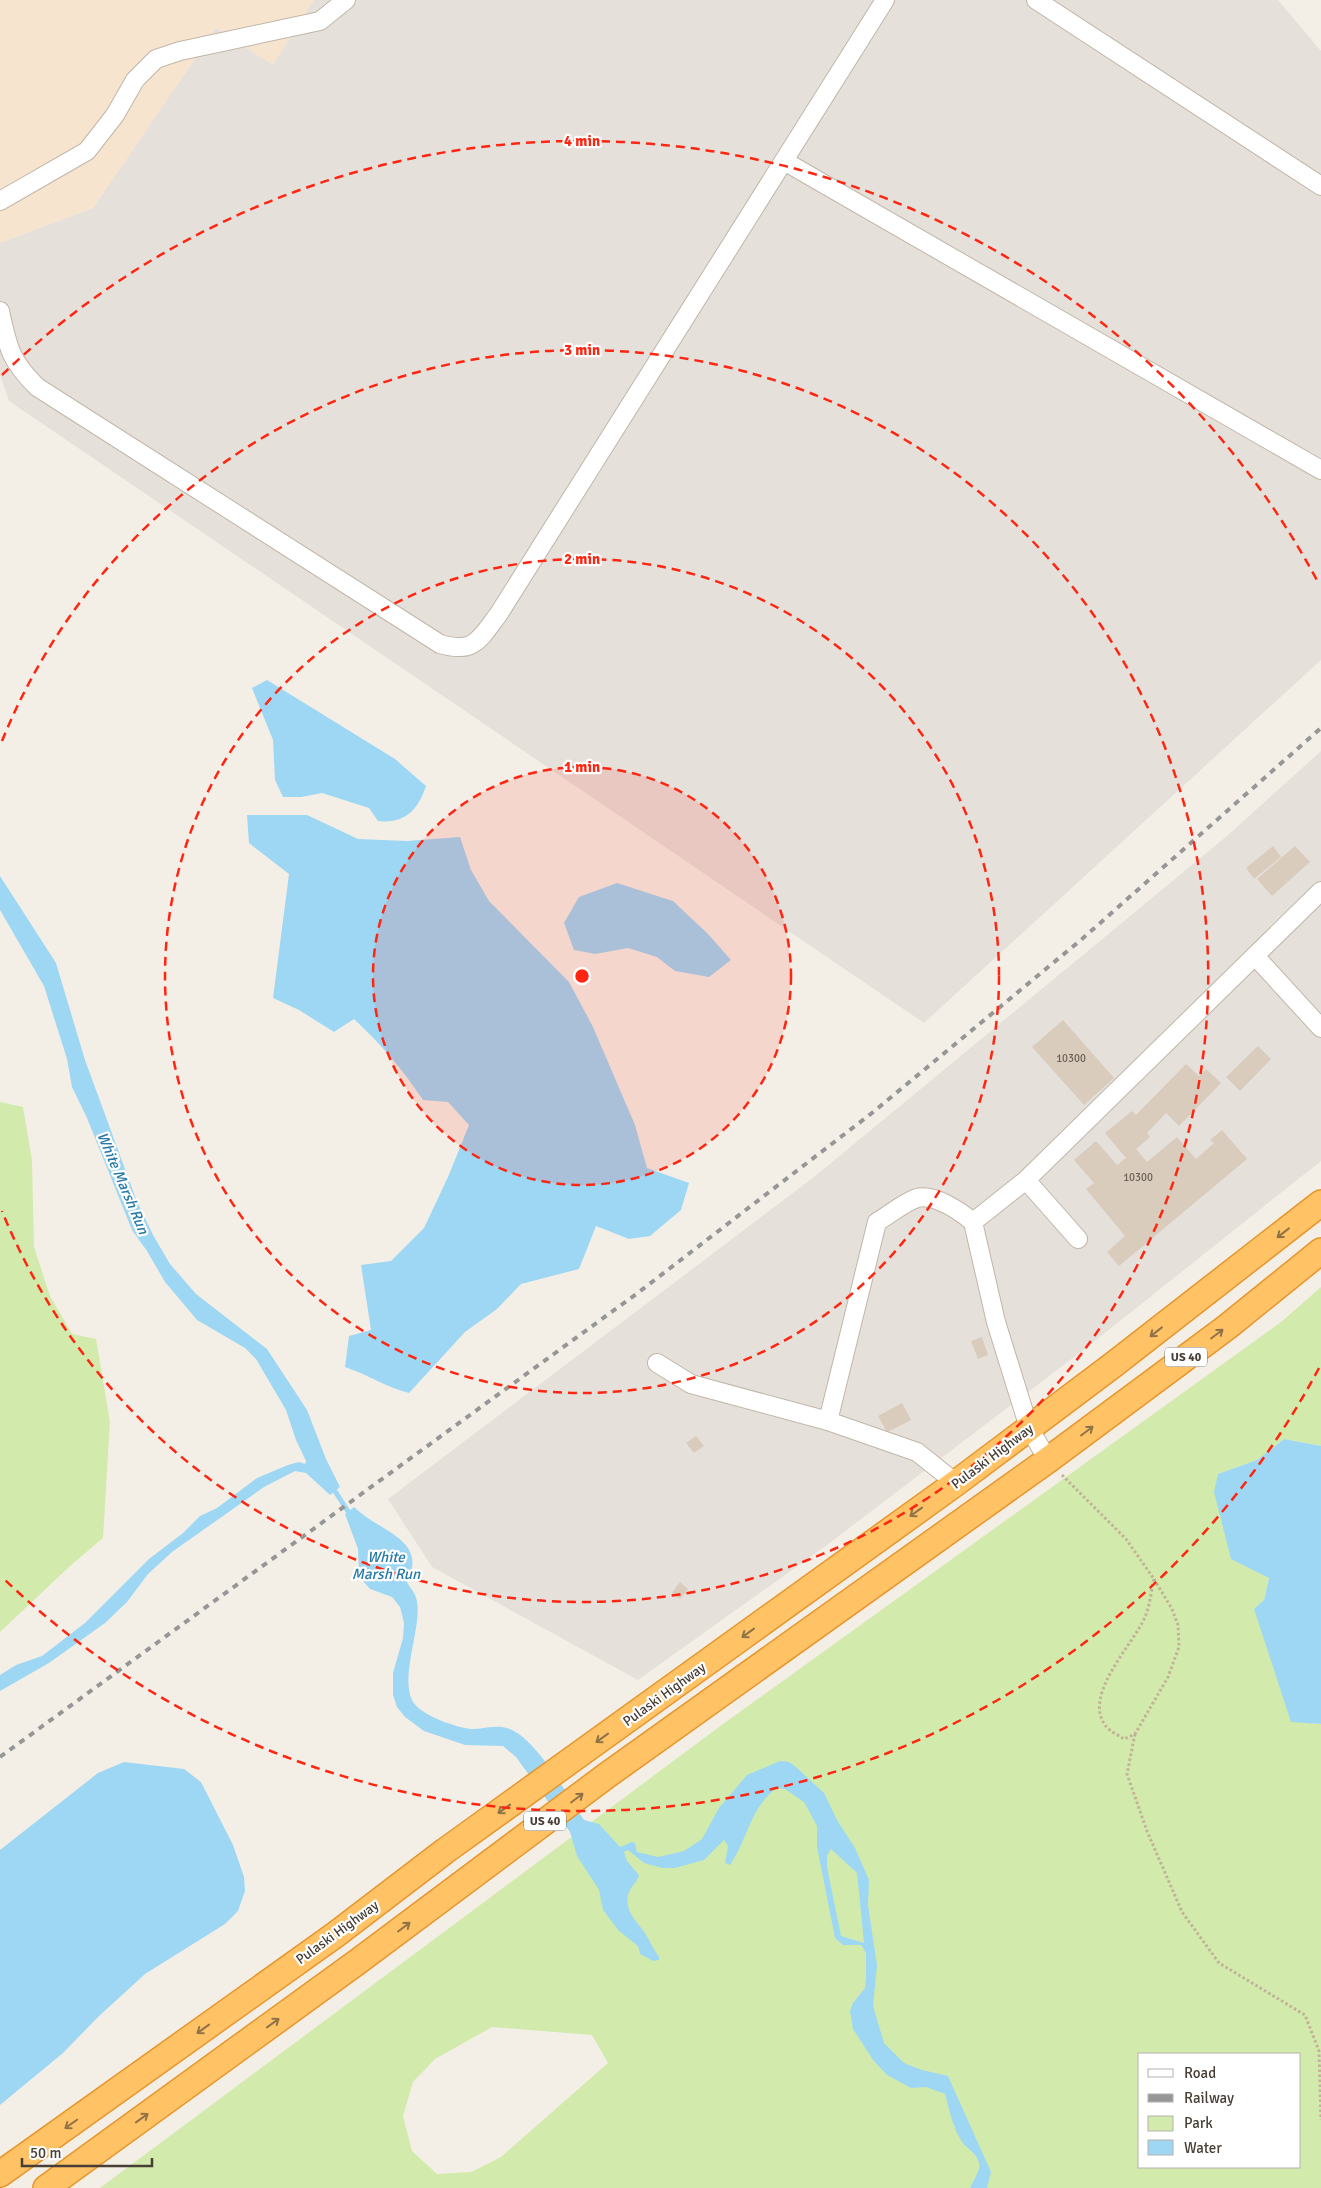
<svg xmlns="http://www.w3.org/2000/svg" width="1321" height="2188" font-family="Signika,sans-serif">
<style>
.commercial{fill:#f7e4cf}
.industrial{fill:#e6e0db}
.green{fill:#d2ebac;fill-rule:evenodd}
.water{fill:#9ed7f4;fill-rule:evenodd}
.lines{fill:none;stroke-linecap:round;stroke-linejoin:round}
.stream{stroke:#9ed7f4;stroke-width:5}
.building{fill:#d9ccbd}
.minor-casing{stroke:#c0b6a8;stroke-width:20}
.highway-casing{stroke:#e6962d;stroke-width:28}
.path{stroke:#c2b198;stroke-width:3;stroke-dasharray:2.5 2.5;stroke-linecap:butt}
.minor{stroke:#fff;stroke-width:18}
.highway{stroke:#ffc265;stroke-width:25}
.rail{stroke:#969696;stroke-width:4;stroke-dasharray:6 6;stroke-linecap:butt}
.oneway{stroke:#917348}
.ring{fill:none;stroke:#ff2511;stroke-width:2.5;stroke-dasharray:9 6}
.labels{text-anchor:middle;stroke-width:4.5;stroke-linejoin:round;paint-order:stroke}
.number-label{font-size:11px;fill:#6c6257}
.shield{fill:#fff;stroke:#7e7872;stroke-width:1}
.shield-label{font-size:12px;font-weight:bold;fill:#473e35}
.street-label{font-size:14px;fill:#473e35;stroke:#fff}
.water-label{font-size:15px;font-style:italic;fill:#2679a8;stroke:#fff}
.centre{fill:#ff2511;stroke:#fff;stroke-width:2.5}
.ring-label{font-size:15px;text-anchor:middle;font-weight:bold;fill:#ff2511;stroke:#fff;stroke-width:4.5;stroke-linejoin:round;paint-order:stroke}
</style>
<rect width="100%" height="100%" fill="#f4efe6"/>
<polygon class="commercial" points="0,0 314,0 273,65 216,28 93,208 0,243"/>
<g class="industrial">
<polygon points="314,0 1278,0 1321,51 1321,660 924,1023 9,401 0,375 0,243 93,208 216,28 273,65"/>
<polygon points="1321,751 1321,1161 1086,1348 827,1545 638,1680 432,1567 388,1499 814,1177 1227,836"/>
</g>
<g class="green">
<polygon points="0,1102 23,1107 32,1160 34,1247 50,1296 72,1334 96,1339 110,1422 103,1538 70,1566 0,1632"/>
<path d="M1321,1287V1446L1284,1439L1257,1460L1218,1474L1269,1577L1264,1600L1291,1721L1321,1724V2188H100L723,1724L1281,1322ZM492,2027L592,2035L608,2063L501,2157L471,2172L437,2174L412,2151L403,2116L413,2082L435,2059ZM1140,2054H1300V2167H1140Z"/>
</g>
<g class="water">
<path d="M267,680L395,759L426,786C418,810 405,824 378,821L369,808L322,793L301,797H283L275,780L273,740L252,688Z"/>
<path d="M247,815H307L358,839L407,841L460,837L471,870L489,901L569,982L593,1027L635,1125L647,1168L689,1183L681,1210L650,1236L629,1239L596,1226L579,1269L521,1284L497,1309L465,1332L409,1393C385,1387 369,1375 345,1367L349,1336L371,1330L361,1265L391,1261L424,1228L448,1177L469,1125L448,1102L423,1100C403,1070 380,1043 354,1019L334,1032L299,1010L273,998L289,874L249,843Z"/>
<polygon points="0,876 56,963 85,1060 136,1199 153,1235 170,1264 196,1294 267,1349 307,1410 326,1459 340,1487 330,1495 306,1473 295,1471 264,1487 172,1552 148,1574 127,1602 105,1623 49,1663 0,1691 0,1675 16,1665 42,1656 85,1623 149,1559 183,1533 200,1516 217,1508 257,1478 288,1465 299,1462 305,1464 306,1461 296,1440 286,1410 256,1359 245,1348 197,1320 165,1282 147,1251 132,1230 87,1118 72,1087 67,1059 44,986 0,910"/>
<polygon points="617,883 673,901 708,934 731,960 709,977 675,971 657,957 628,948 595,954 574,950 564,923 579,897"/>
<polygon points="1284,1439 1321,1446 1321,1724 1291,1722 1254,1609 1264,1600 1269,1578 1231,1559 1214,1492 1218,1474 1257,1460"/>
<path d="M354,1507C379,1532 429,1539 407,1582C409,1587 413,1590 415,1595C426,1619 399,1672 412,1700C419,1715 457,1728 472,1729C486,1729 497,1724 510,1729C537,1740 568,1796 584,1820L599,1824L620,1847L632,1842L635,1843L637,1852L658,1857L684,1851L702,1839L719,1808L747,1775L780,1761L789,1762L796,1767L824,1793L837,1820L855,1848L869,1880L868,1905L877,1965L873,2006L884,2043L904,2063L922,2070L948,2076L991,2172L987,2188H970C973,2181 981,2170 979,2163C977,2153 967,2149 962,2142C953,2128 949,2109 945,2094L926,2087L911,2088L887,2075L873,2060L853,2029L850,2011L853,2003L865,1988L866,1979V1953L861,1945H843L835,1938L817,1847V1826L804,1802L785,1789L777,1788C750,1807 748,1839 730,1865L725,1863L728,1846L724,1840L704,1860L675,1868H662L644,1863L628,1850L624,1852L627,1861L639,1875C637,1883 630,1887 628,1895C625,1912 636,1920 645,1933C650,1941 654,1950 659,1957V1960L653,1961L640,1954L638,1946L619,1931L603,1910L599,1890L577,1856L570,1832L516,1757L503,1746L465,1745L424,1731L405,1717L397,1707L393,1695V1673L403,1638L404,1623L400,1607L392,1597L370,1589L363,1581L359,1571L358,1549L345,1514ZM831,1849L857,1873L864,1943L841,1936L827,1867V1856Z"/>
<polygon points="124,1762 184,1769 201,1782 233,1845 244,1877 245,1891 238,1911 225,1924 145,1974 98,2017 63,2053 0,2105 0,1850 98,1773"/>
</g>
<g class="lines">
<polyline class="stream" points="331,1485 351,1516"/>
</g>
<g class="building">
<polygon points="1273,846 1281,857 1254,879 1246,868"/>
<polygon points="1295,846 1310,862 1272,896 1257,879"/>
<polygon points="1063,1020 1114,1078 1084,1105 1032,1047"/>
<polygon points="1258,1046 1271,1059 1240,1091 1226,1077"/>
<polygon points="1186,1064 1199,1076 1206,1069 1221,1083 1179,1126 1166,1113 1147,1133 1150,1137 1136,1149 1147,1162 1177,1137 1196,1159 1214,1143 1210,1140 1222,1130 1247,1159 1119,1266 1107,1252 1125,1236 1086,1189 1094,1183 1074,1160 1096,1141 1117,1165 1126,1158 1105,1133 1132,1111 1136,1115"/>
<polygon points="982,1337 988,1355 978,1359 971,1341"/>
<polygon points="902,1403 911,1420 887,1432 878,1416"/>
<polygon points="696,1436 704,1446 694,1453 686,1443"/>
<polygon points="680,1582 688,1589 680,1599 672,1593"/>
</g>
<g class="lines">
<defs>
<g id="minor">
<polyline points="1036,0 1321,186"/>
<polyline points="784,161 1321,470"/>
<polyline points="0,201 87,151 115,115 135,80 156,59 180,51 320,21 346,0"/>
<path d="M0,311C8,348 10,360 37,387L440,644C474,654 479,640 498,615L885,0"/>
<polyline points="1255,956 1321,1028"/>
<polyline points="1026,1180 1078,1239"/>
<polyline points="973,1222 1026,1180 1321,891"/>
<polyline points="657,1363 691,1384 828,1421 917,1452 956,1483"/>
<path d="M828,1421L877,1222C889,1215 903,1203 917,1198C934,1193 961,1212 973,1222L996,1322L1029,1428L1048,1460"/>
</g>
<g id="highway">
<polyline points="0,2174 335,1935 445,1851 956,1483 1113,1365 1321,1203"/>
<polyline points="46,2188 360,1960 606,1776 1048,1460 1227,1327 1321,1251"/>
</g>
</defs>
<use href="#minor" class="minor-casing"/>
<use href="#highway" class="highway-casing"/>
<g class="path">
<polyline points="1062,1475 1126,1539 1154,1579"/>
<path d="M1154,1579L1172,1609L1178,1625L1179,1647L1168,1677L1135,1734L1124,1739C1118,1735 1109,1731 1105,1725C1083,1694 1133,1645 1145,1617C1150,1606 1151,1591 1154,1579Z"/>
<polyline points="1135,1734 1127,1774 1147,1831 1182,1912 1219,1963 1305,2015 1319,2051 1321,2120"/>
</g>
<use href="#minor" class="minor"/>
<use href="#highway" class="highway"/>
<polyline class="rail" points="0,1757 639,1292 872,1113 1082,939 1321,728"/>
</g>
<defs><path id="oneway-shaft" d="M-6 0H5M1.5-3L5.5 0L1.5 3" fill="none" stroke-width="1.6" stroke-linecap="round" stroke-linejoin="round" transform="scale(1.25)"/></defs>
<g class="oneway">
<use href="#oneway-shaft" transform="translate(1283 1233) rotate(142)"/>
<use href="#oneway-shaft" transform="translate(1156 1332) rotate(142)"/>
<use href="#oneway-shaft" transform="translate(1217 1334) rotate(-37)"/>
<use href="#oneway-shaft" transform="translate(1087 1431) rotate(-37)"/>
<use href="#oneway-shaft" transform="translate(916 1512) rotate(144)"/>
<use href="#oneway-shaft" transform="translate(748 1633) rotate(144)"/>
<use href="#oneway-shaft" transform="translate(602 1738) rotate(144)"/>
<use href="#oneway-shaft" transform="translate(577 1798) rotate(-37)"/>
<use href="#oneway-shaft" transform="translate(504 1809) rotate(144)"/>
<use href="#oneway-shaft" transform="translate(404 1927) rotate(-37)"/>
<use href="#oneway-shaft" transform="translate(273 2023) rotate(-36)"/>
<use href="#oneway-shaft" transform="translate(203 2029) rotate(144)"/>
<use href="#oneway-shaft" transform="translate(142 2118) rotate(-36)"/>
<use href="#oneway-shaft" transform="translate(71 2124) rotate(145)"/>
</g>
<circle cx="582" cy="976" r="209" fill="#ff2511" fill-opacity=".12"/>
<g class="ring">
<circle cx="582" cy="976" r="209"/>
<circle cx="582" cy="976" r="417"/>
<path d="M2 741A626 626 0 1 1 2 1211"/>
<path d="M1319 1368A835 835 0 0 1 2 1577M2 375A835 835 0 0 1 1319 584"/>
</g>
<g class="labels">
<g class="number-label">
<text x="1071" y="1062">10300</text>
<text x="1138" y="1181">10300</text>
</g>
<g class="shield">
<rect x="1165" y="1347.5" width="42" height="19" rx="4"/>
<rect x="524" y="1811.5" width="42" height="19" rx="4"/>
</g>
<g class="shield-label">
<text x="1186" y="1361">US 40</text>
<text x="545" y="1825">US 40</text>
</g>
<g class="street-label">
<text transform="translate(992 1456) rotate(-37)" y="5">Pulaski Highway</text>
<text transform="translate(664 1694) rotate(-36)" y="5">Pulaski Highway</text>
<text transform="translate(337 1932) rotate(-36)" y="5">Pulaski Highway</text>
</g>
<g class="water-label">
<text transform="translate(123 1183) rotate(67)" y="5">White Marsh Run</text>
<text x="386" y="1562">White<tspan x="386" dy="17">Marsh Run</tspan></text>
</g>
</g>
<circle cx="582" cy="976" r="8" class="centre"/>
<g class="ring-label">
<text x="582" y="146">4 min</text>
<text x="582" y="355">3 min</text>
<text x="582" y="564">2 min</text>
<text x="582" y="772">1 min</text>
</g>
<rect x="1138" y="2053" width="162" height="115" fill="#ffffff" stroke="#b5b2ae"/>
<rect x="1148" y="2069" width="25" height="8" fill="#ffffff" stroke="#b5b2ae"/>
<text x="1184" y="2078" font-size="15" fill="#473e35">Road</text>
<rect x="1148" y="2094" width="25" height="8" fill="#969696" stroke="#b5b2ae"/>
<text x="1184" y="2103" font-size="15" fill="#473e35">Railway</text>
<rect x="1148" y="2116" width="25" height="15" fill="#d2ebac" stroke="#b5b2ae"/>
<text x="1184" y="2128" font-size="15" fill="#473e35">Park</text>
<rect x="1148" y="2140" width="25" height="15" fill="#9ed7f4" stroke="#b5b2ae"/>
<text x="1184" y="2153" font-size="15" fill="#473e35">Water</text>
<path d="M22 2158v8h130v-8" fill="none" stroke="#473e35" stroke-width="2.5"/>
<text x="30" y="2158" font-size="15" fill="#473e35" stroke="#ffffff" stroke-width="4" paint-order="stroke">50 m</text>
</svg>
